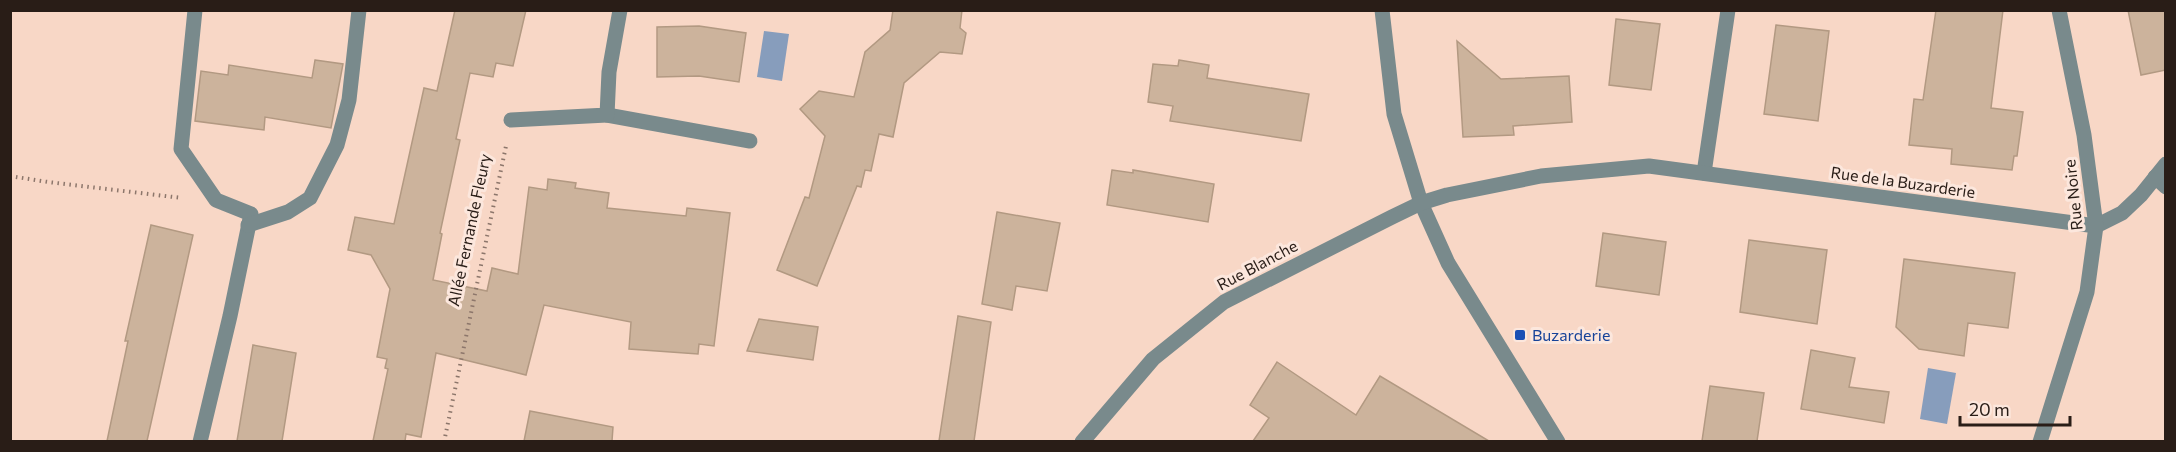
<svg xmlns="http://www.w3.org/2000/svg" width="2176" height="452" font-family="Commissioner,sans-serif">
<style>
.water{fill:#879dbc}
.building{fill:#ccb39c;stroke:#b29982;stroke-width:1.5}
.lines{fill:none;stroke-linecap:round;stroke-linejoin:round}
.path{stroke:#8c766b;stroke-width:4;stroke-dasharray:1.5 4.5;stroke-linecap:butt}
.lane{stroke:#798a8c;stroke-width:15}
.street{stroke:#798a8c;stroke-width:15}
.transit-dot{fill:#1a4fb4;stroke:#fce7dd;stroke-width:2}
.labels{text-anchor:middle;stroke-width:6;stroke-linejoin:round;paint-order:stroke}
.street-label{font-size:16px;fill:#291d17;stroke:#fce7dd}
.transit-label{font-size:16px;fill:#164399;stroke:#fce7dd;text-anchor:start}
</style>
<rect width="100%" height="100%" fill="#f8d7c6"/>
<g class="water">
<polygon points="764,31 789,34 782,81 757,77"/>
<polygon points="1928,368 1956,373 1947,424 1920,419"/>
</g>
<g class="building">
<polygon points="455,10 526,10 513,66 496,63 493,77 470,73 456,139 460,140 440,233 442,234 433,280 487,291 492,268 518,274 529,187 547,190 548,179 576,183 575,188 609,193 607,208 686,216 687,208 730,213 714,346 699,344 698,354 629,349 631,322 544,305 526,375 436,353 421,437 406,434 405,441 373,441 388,369 385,368 387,359 377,357 390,289 371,255 348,250 355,217 394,224 424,88 437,91"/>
<polygon points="893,10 962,10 960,28 966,33 962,54 940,52 904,83 893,137 879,134 871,171 865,170 861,187 857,186 817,286 777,270 805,197 809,198 825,136 800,109 819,91 854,97 865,52 890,30"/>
<polygon points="1936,10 2003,10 1991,108 2023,112 2017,156 2014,156 2012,170 1951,164 1952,149 1909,145 1914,99 1923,100"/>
<polygon points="2128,10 2166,10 2166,70 2141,75"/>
<polygon points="1616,19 1660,24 1651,90 1609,85"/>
<polygon points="1776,25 1829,31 1818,121 1764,114"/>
<polygon points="699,26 746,33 739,82 699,76 657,77 657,27"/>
<polygon points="1457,41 1501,79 1569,76 1572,122 1513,126 1514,135 1463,137"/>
<polygon points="315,60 343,64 331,128 265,117 264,130 195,121 201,71 228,75 229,65 312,78"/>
<polygon points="1179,60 1209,65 1207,78 1309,94 1301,141 1170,121 1173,106 1148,102 1153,64 1178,66"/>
<polygon points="1112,170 1133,173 1133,170 1214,184 1208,222 1107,205"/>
<polygon points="997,212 1060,223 1047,291 1016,286 1012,310 982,304"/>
<polygon points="151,225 193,235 147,441 107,441 128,341 125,341"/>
<polygon points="1603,233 1666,242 1659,295 1596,286"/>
<polygon points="1749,240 1827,250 1817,324 1740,312"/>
<polygon points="1904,259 2015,273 2008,328 1968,323 1964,356 1919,349 1896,327"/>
<polygon points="958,316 991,322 974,441 939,441"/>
<polygon points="759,319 818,327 813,360 747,351"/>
<polygon points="253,345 296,353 282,441 237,441"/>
<polygon points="1811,350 1855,358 1849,387 1889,392 1884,423 1801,409"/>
<polygon points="1277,362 1356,415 1380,376 1489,441 1253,441 1269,418 1250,405"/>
<polygon points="1710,386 1764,393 1757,441 1702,441"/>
<polygon points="530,411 613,427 612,441 524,441"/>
</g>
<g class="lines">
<g class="path">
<polyline points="10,176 48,182 182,198"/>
<polyline points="444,442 506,146"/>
</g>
<polyline class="lane" points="2155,177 2166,187"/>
<g class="street">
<polyline points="195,10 181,149 216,200 251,214 230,316 200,442"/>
<polyline points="1382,10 1394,114 1421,203 1448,263 1558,442"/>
<polyline points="607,115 750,141"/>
<polyline points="511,120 607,115 609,72 620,10"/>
<polyline points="1704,173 1728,10"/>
<polyline points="248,225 288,212 310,198 337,145 349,100 359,10"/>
<polyline points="1082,442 1153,359 1224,302 1392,217 1421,203 1447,195 1541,176 1649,166 2096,226 2122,213 2141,195 2166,164"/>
<polyline points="2040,442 2087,292 2096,226 2084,135 2059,10"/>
</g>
</g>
<rect class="transit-dot" x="1514" y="329" width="12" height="12" rx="3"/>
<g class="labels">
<g class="street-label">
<text transform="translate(1903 182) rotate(8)" y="6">Rue de la Buzarderie</text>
<text transform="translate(2073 195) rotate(-96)" y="6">Rue Noire</text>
<text transform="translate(469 230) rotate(-78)" y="6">Allée Fernande Fleury</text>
<text transform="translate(1257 265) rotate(-28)" y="6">Rue Blanche</text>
</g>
<g class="transit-label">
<text x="1532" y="341">Buzarderie</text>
</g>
</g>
<rect width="2176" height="452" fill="none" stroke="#291d17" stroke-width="24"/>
<path d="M1960 416v9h110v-9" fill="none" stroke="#291d17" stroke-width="3"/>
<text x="1969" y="416" font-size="18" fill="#291d17" stroke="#fce7dd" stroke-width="4.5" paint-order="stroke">20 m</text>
</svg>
